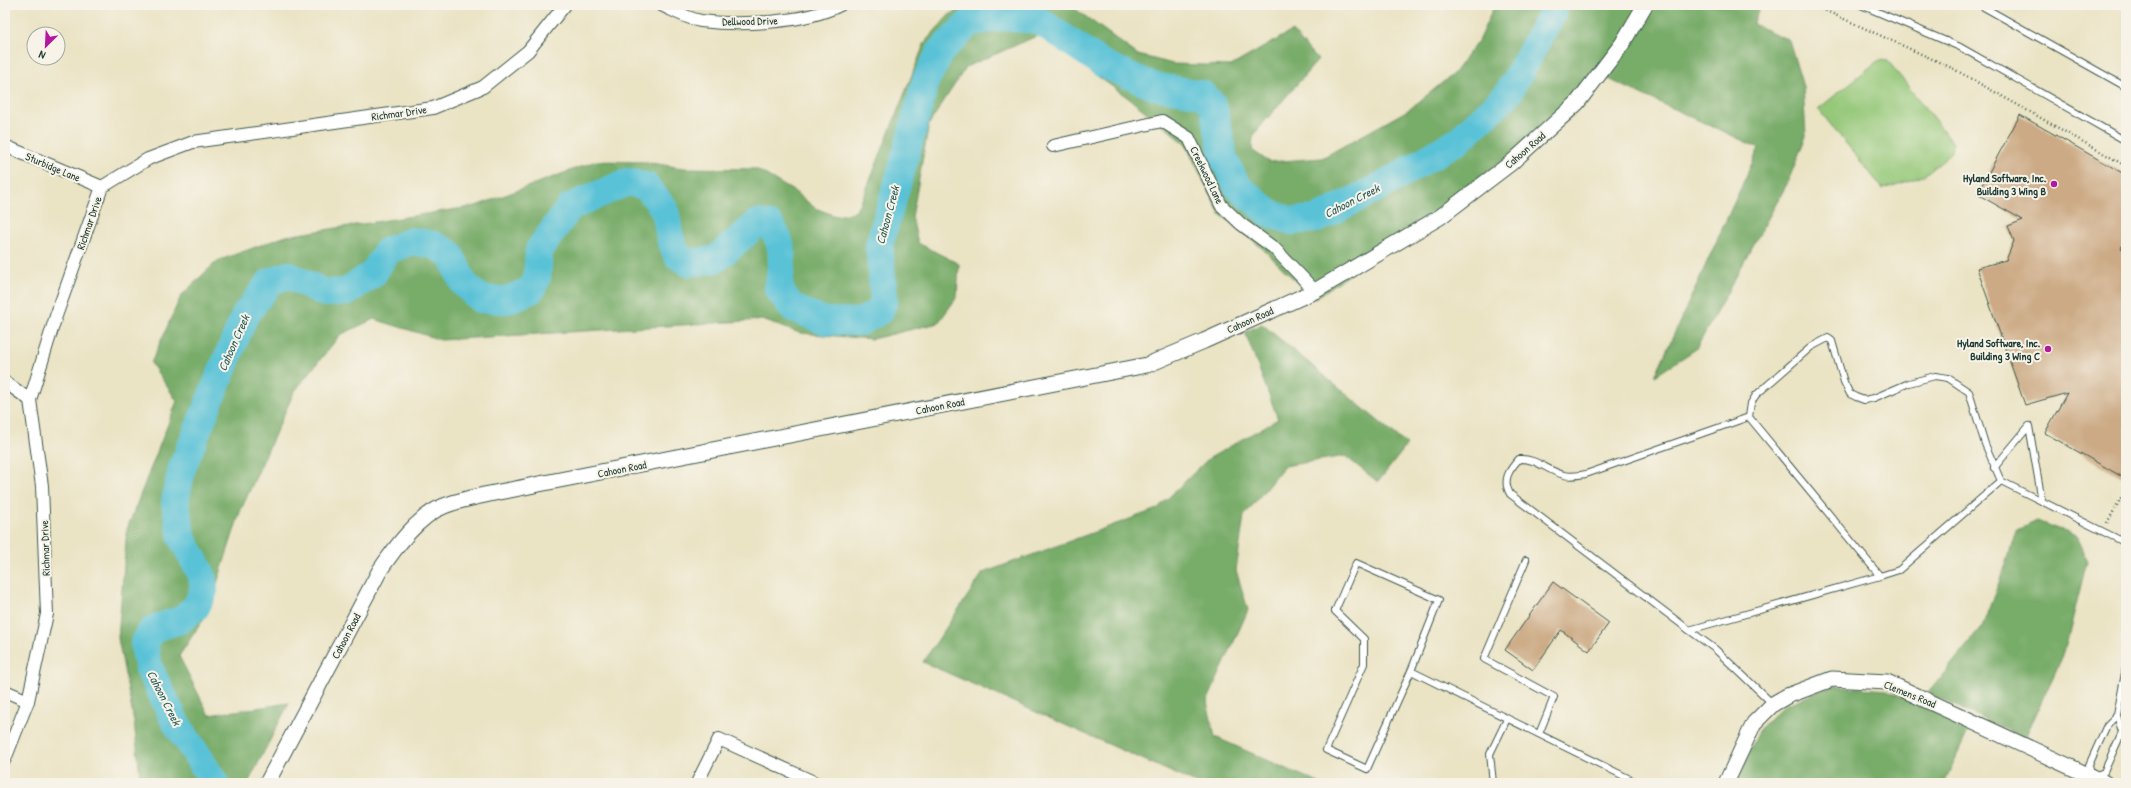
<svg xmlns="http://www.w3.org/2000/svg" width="2131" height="788" font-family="'Patrick Hand',sans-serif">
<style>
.green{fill:#95c879;stroke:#5a8256}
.forest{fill:#78ac69;stroke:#4c744e}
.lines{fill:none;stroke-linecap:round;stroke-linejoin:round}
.river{stroke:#5ac2d7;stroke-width:28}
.building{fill:#ccaa85}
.service-casing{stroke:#3d564a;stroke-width:8}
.minor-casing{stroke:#3d564a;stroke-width:14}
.tertiary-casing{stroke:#3d564a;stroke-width:17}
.path{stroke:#3d564a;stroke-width:2.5;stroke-dasharray:1 3;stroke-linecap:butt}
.service{stroke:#fff;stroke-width:6}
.minor{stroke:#fff;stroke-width:12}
.tertiary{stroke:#fff;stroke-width:15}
.poi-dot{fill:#b5179e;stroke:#f7f3e8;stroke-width:1.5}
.labels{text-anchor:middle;stroke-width:4;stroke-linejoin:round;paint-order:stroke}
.street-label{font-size:11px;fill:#1f3d34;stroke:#f7f3e8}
.poi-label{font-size:11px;font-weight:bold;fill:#1f3d34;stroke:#f7f3e8;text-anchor:end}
.water-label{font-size:12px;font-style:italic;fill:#2e5e5d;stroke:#f7f3e8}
</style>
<rect width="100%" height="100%" fill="#f7f3e8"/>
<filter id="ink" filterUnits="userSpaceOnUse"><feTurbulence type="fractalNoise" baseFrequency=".025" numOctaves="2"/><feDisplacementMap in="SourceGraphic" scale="8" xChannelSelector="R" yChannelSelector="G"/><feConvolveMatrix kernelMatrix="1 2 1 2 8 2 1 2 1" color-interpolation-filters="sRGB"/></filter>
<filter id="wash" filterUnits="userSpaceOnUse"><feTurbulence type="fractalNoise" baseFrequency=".012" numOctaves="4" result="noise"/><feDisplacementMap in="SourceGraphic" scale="16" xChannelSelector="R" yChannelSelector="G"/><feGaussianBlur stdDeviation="0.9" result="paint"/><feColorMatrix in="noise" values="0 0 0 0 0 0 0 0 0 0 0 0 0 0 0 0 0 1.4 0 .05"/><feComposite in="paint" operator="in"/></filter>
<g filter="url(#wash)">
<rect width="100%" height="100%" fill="#eae3c4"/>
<polygon class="green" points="1879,60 1888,61 1953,143 1952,152 1923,176 1883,189 1818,109"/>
<g class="forest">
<polygon points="970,5 1070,5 1138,55 1173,64 1231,66 1292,31 1318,60 1253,135 1252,150 1269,162 1322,158 1410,109 1453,74 1478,41 1495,5 1761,5 1753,24 1789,40 1803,87 1806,136 1787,184 1696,349 1655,376 1759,148 1606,78 1568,120 1314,299 1263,249 1220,214 1185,143 1127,97 1039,35 966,67 929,124 912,217 918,243 959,264 957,297 938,323 872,339 800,333 762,320 441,340 374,319 340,335 294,392 240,512 208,612 179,656 209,715 289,703 248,783 136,783 140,775 134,721 118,638 127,529 177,401 151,363 181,296 217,261 286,236 476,206 596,161 645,162 683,168 756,169 795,192 815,208 836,216 855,212 863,198 925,42 949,15"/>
<polygon points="1262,324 1407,445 1378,482 1345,456 1284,466 1244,516 1236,570 1248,610 1207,702 1215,737 1319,783 1196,783 923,662 983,573 1157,509 1208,459 1278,419 1245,332"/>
<polygon points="2037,521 2076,536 2087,561 2064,653 2025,738 1928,693 1982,627 2007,561 2016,531"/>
<polygon points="1833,686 1887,690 1970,727 1944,783 1735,783 1760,729 1785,705"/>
</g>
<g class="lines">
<path class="river" d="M215,783L176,723L148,666L144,643L153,629L180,620L196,607L204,590L202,575L182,538L175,502L182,468L245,315L270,282L288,275L325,293L346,292L373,274L387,251L412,241L434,245L450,254L464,284L480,299L507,300L531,290L537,278L539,250L570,207L627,182L646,186L665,210L670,238L677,255L689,263L716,259L758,223L770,225C787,248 782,262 778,289L793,308L825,321L860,322L880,311L884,299L879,245L902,168L926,80L941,51L969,23L1000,17L1038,20L1103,64L1153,86L1202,94L1213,105L1224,159L1237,186L1269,213L1292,221L1317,219L1387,183L1460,139L1507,95L1552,14L1554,5"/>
</g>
<g id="blocks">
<g class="building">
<polygon points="2020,115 2126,175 2126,239 2121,248 2126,251 2126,479 2045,433 2067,393 2025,405 1977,268 2006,260 2014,241 2008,226 2023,220 1977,194"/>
<polygon points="1553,582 1609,623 1589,651 1561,630 1533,670 1505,650"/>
</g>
</g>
</g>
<g filter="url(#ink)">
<use href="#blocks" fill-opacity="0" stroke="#3d564a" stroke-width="1"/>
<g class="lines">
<defs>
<g id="service">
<polyline points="1861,5 1960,47 2126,141"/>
<polyline points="1980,5 2126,87"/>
<path d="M1749,417L1586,474C1579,475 1571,477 1564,475C1547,471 1537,458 1519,459C1509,470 1502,480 1510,494L1689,630L1880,576"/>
<polyline points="1994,468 2029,426 2042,501"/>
<polyline points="2001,481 1899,570 1880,576 1749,417 1751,403 1756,395 1811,347 1828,338 1832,341 1844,382 1850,394 1856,397 1864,400 1874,398 1909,383 1935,376 1948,378 1969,392 1985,444 2001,481 2126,543"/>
<polyline points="2122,541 2126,533"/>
<polyline points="1526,560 1484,659 1554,697 1539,734"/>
<polygon points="1356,563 1439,600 1411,671 1367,769 1326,750 1364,664 1364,639 1335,611"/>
<polyline points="1689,630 1715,649 1773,704"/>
<polyline points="1411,671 1638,783"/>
<polyline points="2117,715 2107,725 2089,765 2092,777 2104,772 2122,732 2117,715 2126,668"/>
<polyline points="1493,783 1490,754 1507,719"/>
</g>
<g id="minor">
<path d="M661,5C673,10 688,19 701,21C740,26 805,23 840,5"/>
<polyline points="5,146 102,187"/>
<polyline points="1053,146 1162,121 1189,138 1221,205 1241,224 1274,248 1315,291"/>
<polyline points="5,382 30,400"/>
<polyline points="5,691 28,701"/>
<polyline points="5,759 28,701 47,614 42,486 30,400 56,316 102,187 148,159 193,142 433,108 483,87 528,51 565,5"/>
<polyline points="697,783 719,739 816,783"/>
</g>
<g id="tertiary">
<path d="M267,783L380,570C395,548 418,516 444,506C472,495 505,492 534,485L1147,365L1204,341L1315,291L1440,217L1511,163L1577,103L1622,44L1645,5"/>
<polyline points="1726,783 1754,723 1773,704 1787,696 1832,679 1887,682 2105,783"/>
</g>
</defs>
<use href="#service" class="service-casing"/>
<use href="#minor" class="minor-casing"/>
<use href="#tertiary" class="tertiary-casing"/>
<g class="path">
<polyline points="1822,9 1952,68 2126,166"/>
<polyline points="2107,523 2126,489"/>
</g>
<use href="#service" class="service"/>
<use href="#minor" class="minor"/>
<use href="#tertiary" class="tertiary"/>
</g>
</g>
<g class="poi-dot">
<circle cx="2054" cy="184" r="4"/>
<circle cx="2048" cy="349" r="4"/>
</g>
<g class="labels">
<g class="street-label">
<text transform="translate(750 21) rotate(-1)" y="4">Dellwood Drive</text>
<text transform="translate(399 113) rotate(-8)" y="4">Richmar Drive</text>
<text transform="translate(1525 150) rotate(-41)" y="4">Cahoon Road</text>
<text transform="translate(53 167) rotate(23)" y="4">Sturbidge Lane</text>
<text transform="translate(1207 175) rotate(64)" y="4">Creekwood Lane</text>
<text transform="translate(89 223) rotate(-71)" y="4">Richmar Drive</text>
<text transform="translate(1250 320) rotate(-24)" y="4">Cahoon Road</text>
<text transform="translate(940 406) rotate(-11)" y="4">Cahoon Road</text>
<text transform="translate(622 469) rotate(-11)" y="4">Cahoon Road</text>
<text transform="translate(45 548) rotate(-92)" y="4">Richmar Drive</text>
<text transform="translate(346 636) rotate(-62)" y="4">Cahoon Road</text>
<text transform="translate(1910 694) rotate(22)" y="4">Clemens Road</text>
</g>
<g class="poi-label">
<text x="2046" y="182">Hyland Software, Inc.<tspan x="2046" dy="13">Building 3 Wing B</tspan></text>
<text x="2040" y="347">Hyland Software, Inc.<tspan x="2040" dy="13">Building 3 Wing C</tspan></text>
</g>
<g class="water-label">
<text transform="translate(1352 201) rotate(-27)" y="4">Cahoon Creek</text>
<text transform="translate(888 215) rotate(-75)" y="4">Cahoon Creek</text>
<text transform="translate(234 343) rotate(-66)" y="4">Cahoon Creek</text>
<text transform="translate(164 698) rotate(63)" y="4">Cahoon Creek</text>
</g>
</g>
<rect width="2131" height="788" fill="none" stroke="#f7f3e8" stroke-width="20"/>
<g transform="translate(46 46) rotate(204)"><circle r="19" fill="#f7f3e8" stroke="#a1aaa0"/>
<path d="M0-3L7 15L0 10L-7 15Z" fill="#b5179e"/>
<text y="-6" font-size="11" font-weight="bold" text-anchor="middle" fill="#1f3d34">N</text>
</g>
</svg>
